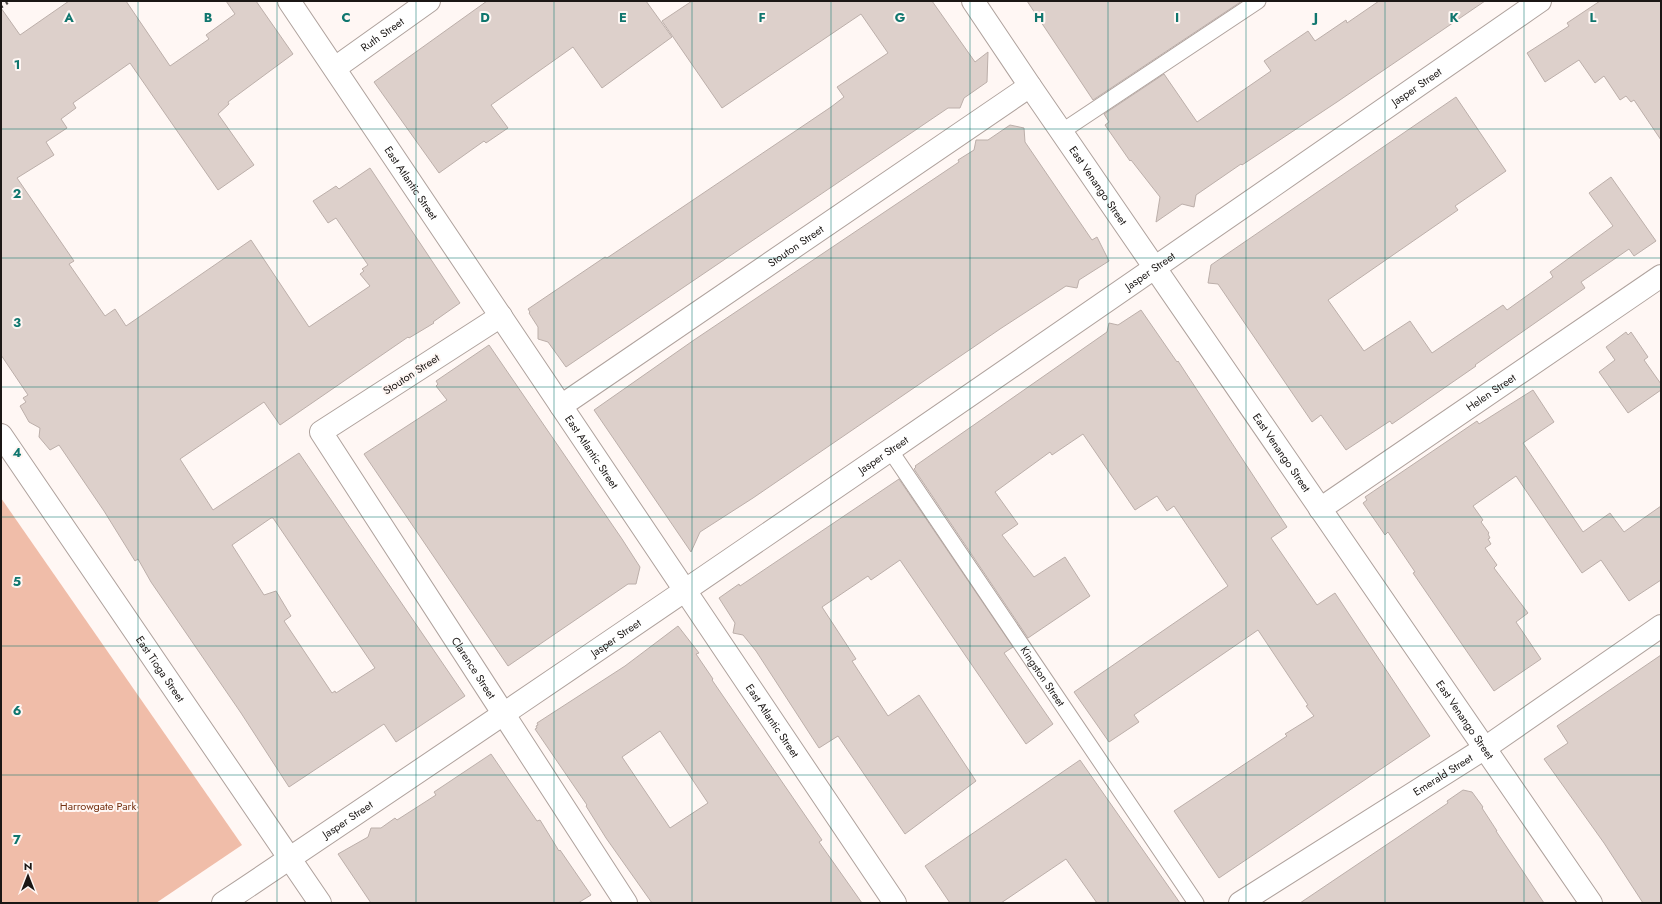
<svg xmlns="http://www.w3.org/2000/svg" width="1662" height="904" font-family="Jost,sans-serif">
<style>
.green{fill:#f0bda9}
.building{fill:#ddd0cb;stroke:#bcafaa;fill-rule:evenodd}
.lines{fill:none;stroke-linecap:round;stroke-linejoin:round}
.service-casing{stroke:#afa29d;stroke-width:17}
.minor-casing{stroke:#afa29d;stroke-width:24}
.service{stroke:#fff;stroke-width:15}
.minor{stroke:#fff;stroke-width:22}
.rail{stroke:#4f4a48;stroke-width:3;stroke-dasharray:2 4;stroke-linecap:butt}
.grid{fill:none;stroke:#0f766e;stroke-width:1;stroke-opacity:0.55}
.labels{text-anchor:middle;stroke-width:4;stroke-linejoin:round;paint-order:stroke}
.street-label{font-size:11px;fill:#1b1715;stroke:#fff7f4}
.park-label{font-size:11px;fill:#753111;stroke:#fff7f4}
.grid-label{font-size:13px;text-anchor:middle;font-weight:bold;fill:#0f766e;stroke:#fff7f4;stroke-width:4;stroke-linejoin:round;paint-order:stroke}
</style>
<rect width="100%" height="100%" fill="#fff7f4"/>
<polygon class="green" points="1,498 242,845 156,903 1,903"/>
<g class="building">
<path d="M69,1H126L170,66L209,39L206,35L235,14L226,1H256L293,54L228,102L229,104L218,114L254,165L218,190L130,63L73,103L76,108L61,119L67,128L46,142L54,155L17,178L74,261L69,264L105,316L115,309L126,326L251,240L309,327L370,286L360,274L364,271L362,269L368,265L336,218L328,223L313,201L336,186L339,189L370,168L460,303L433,322L434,323L409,338L408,337L280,425L264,402L180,459L213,510L299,453L465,696L396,742L384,724L289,787L241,713L151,582L138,559L135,561L104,511L59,445L50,450L39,437L40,428L29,422L20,406L26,402L23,398L28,395L1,355V8L20,35ZM271,518H273L375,668L336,693L335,691L332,693L284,621L291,616L276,591L264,595L232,545Z"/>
<polygon points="487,1 646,1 672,37 602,88 573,47 491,105 508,128 486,143 484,141 439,173 374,82"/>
<polygon points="692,1 932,1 975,62 988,52 987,82 964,98 960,108 948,108 566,367 548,342 538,339 538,327 529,313 530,312 528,309 605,257 607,258 831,107 844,97 837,87 888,53 861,14 722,108 662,21"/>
<polygon points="1027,1 1242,1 1093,100"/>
<polygon points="1379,1 1485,1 1337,102 1242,165 1241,164 1196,195 1194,207 1182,204 1156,222 1160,197 1131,160 1130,161 1105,125 1109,122 1104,114 1164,74 1197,122 1271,71 1264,61 1308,31 1315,41 1346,20 1347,23"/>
<polygon points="1600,1 1661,1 1661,140 1634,100 1631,102 1626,96 1620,100 1604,76 1595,83 1579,60 1545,82 1527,53 1569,26 1567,23"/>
<polygon points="1456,97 1506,171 1455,206 1458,210 1328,300 1364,351 1410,321 1432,353 1503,305 1507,310 1553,277 1550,272 1613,226 1589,193 1611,177 1656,241 1634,256 1629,249 1581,282 1585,288 1475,365 1476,366 1392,424 1390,421 1346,450 1321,415 1312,422 1218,284 1208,283 1211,265"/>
<polygon points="1010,125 1024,128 1025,142 1092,240 1097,237 1109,261 1079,280 1077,288 1066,286 1000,329 753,498 700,532 691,552 594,410 694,340 959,162 958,160 974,150 976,140 988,140"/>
<polygon points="1141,310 1177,362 1178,361 1287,527 1271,538 1317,605 1335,593 1430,736 1219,878 1174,811 1287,736 1285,734 1314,716 1306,706 1308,705 1258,630 1134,715 1139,722 1109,742 1074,692 1228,586 1174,506 1167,511 1157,496 1135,510 1083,434 1052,455 1050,452 995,492 1018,524 1002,535 1034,577 1065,557 1090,596 1028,638 914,469 916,467 915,466 1107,332 1109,323 1118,325"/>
<polygon points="1626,332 1628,335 1631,332 1648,357 1644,360 1661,384 1661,390 1628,413 1599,372 1615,360 1606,347"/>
<polygon points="489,345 622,539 640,567 636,584 628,584 508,666 364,454 447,400 436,386 438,384 436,381"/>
<polygon points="1533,390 1554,422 1523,443 1583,532 1610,513 1624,532 1661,506 1661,580 1629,601 1601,560 1582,573 1516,476 1473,506 1483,520 1481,522 1489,533 1488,534 1490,538 1488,539 1491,544 1485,548 1497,565 1494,568 1528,613 1516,622 1541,659 1494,691 1413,573 1415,572 1388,532 1385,535 1363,503 1367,500 1365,497 1477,421 1479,424"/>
<polygon points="899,479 1013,647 1004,653 1053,724 1026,744 900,560 871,580 868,576 822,607 856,659 852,661 888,716 919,695 976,781 905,834 838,736 819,748 756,651 743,635 733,633 735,623 719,598 739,584 740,586"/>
<path d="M678,626L699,653L696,654L713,679L712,680L822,840L819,842L862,903H652L606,838L586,806L587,805L535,729L537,728L536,726L538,725L537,723L625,666ZM660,731L708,803L670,828L622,757Z"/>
<polygon points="1661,655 1661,903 1643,903 1604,843 1544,759 1568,743 1557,726"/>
<polygon points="491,754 537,821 540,820 559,851 560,850 591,895 578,903 371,903 338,854 368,837 371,828 381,828 395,818 397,820 436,795 434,792"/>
<polygon points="1080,760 1180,903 1097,903 1066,859 1001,903 950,903 925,866"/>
<polygon points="1463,790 1472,792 1483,807 1482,808 1497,831 1496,831 1544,903 1300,903 1398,837 1448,803 1447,801"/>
</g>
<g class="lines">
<defs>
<g id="service">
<polyline points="1061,132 1258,1"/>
<path id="s1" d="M890,450L1196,903"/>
</g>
<g id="minor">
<path id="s2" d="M289,1L895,903"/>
<path id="s3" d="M973,1L1030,86L1591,903"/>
<path id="s4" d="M335,68L429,1"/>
<path id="s5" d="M501,316L321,432L626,903"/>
<path id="s6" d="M561,406L1030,86"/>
<path id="s7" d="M1,435L320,903"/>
<path id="s8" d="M1320,509L1661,276"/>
<path id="s9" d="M223,903C665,607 1103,304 1540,1"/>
<path id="s10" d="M1240,903L1485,748L1661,626"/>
</g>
</defs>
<use href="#service" class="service-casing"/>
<use href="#minor" class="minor-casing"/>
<use href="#service" class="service"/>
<use href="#minor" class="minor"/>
<polyline class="rail" points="1,7 10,1"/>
</g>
<path class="grid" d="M138,1V903M277,1V903M416,1V903M554,1V903M692,1V903M831,1V903M970,1V903M1108,1V903M1246,1V903M1385,1V903M1524,1V903M1,129H1661M1,258H1661M1,387H1661M1,517H1661M1,646H1661M1,775H1661"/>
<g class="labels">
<g class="street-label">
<text dy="4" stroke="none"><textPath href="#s4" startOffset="58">Ruth Street</textPath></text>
<text dy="4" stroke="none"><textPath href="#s9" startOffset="1446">Jasper Street</textPath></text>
<text dy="4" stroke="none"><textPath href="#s2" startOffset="219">East Atlantic Street</textPath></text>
<text dy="4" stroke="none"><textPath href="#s3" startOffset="223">East Venango Street</textPath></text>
<text dy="4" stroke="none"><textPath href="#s6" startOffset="284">Stouton Street</textPath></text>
<text dy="4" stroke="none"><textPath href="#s9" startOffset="1122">Jasper Street</textPath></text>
<text transform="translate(411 374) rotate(-33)" y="4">Stouton Street</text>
<text dy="4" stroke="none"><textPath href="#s8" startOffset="207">Helen Street</textPath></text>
<text dy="4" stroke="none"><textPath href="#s2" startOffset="543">East Atlantic Street</textPath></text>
<text dy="4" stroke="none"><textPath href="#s3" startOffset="547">East Venango Street</textPath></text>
<text dy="4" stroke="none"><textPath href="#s9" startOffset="798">Jasper Street</textPath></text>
<text dy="4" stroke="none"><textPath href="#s9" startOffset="474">Jasper Street</textPath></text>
<text dy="4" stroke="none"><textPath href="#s5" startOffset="495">Clarence Street</textPath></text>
<text dy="4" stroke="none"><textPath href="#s7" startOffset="283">East Tioga Street</textPath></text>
<text dy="4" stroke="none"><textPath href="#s1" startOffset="273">Kingston Street</textPath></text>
<text dy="4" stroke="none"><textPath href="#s3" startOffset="871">East Venango Street</textPath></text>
<text dy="4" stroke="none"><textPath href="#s2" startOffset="867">East Atlantic Street</textPath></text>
<text dy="4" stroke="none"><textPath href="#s10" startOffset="240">Emerald Street</textPath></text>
<text dy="4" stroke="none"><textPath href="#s9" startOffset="150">Jasper Street</textPath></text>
</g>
<g class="park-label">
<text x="98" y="810">Harrowgate Park</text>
</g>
</g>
<g class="grid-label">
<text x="69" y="22">A</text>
<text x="208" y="22">B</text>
<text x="346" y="22">C</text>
<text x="485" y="22">D</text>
<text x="623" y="22">E</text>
<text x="762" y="22">F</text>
<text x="900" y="22">G</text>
<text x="1039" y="22">H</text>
<text x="1177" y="22">I</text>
<text x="1316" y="22">J</text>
<text x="1454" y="22">K</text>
<text x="1593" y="22">L</text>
<text x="17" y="69">1</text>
<text x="17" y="198">2</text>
<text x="17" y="327">3</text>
<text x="17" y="457">4</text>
<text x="17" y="586">5</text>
<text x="17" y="715">6</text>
<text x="17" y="844">7</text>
</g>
<rect width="1662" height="904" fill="none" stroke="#1b1715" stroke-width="4"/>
<g transform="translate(28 876)" stroke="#fff7f4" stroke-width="3" paint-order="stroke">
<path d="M0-3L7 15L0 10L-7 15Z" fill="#1b1715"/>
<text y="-6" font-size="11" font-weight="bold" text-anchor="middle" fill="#1b1715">N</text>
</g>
</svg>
